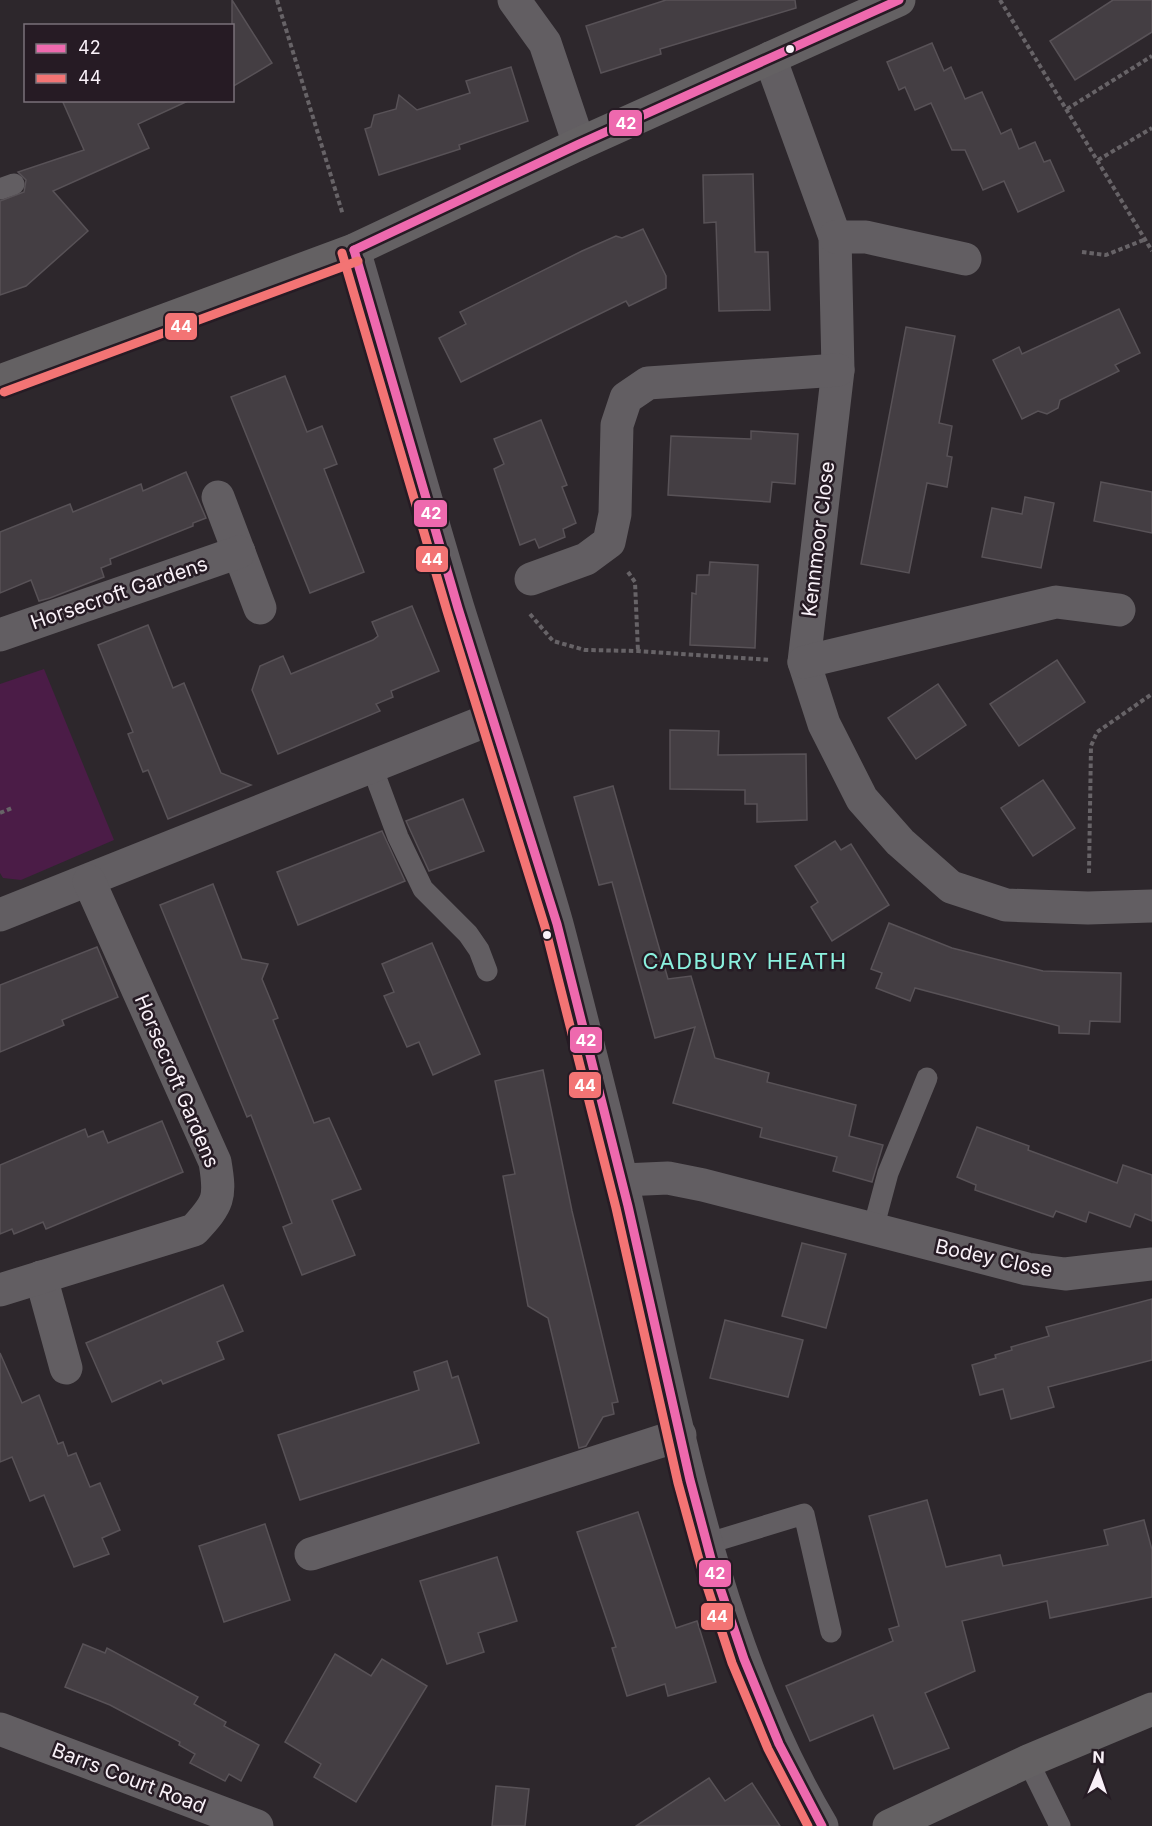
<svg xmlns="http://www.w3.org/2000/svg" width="1152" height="1826" font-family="Inter,sans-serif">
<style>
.green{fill:#4b1c47}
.building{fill:#443e43;stroke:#585257;stroke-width:1.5}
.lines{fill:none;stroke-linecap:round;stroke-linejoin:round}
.path{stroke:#676367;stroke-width:4;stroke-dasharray:4.5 3;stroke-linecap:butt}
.lane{stroke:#625e62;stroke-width:21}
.street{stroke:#625e62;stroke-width:33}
.secondary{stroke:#646163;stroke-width:33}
.bus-1-casing{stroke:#261b24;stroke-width:14}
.bus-2-casing{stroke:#261b24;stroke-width:14}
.bus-1{stroke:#ee69ae;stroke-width:9}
.bus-2{stroke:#f37474;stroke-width:9}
.bus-dot{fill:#f9f1f8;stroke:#261b24;stroke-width:2}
.labels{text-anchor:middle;stroke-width:5;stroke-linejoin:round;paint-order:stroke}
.street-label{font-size:20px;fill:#f9f1f8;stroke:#261b24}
.quarter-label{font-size:22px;letter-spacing:1.5px;fill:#8bf1df;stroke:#261b24}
.line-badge{stroke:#261b24;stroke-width:2}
.badge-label{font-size:16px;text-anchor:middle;font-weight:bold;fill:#fff}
</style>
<rect width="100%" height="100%" fill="#2d272c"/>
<polygon class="green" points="44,669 114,840 21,880 3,878 0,873 0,684"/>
<g class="building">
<polygon points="232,0 272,63 232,87"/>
<polygon points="666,0 795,0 796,8 660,49 661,54 601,73 586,26"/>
<polygon points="1113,0 1152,0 1152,32 1075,80 1050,41"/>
<polygon points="932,43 944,71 951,67 965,99 982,92 1001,134 1011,129 1019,149 1035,142 1044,162 1050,160 1064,191 1018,212 1004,181 983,190 965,150 952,150 931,103 915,110 905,87 899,90 887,62"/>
<polygon points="511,67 528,121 459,145 460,149 379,175 365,129 371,127 374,115 396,109 399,95 417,110 470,93 466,81"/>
<polygon points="62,100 190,100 138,124 149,148 53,191 88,231 26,286 0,295 0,201 24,192 26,180 18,172 84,150"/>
<polygon points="753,174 755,252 768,252 770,310 719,311 716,222 704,223 703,175"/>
<polygon points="643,229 666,276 666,288 629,306 626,301 461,382 439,338 466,324 460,312 582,251 616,236 622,238"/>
<polygon points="1119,309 1140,353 1115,365 1119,371 1060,400 1058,408 1047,414 1038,411 1022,419 993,360 1019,347 1022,354"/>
<polygon points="906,327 955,336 939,423 952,426 947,456 952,457 947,487 927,483 909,573 861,564"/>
<polygon points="285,376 307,432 322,426 337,464 324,469 364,572 310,593 231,397"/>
<polygon points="541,420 567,485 562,487 576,523 563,529 565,537 539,548 535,539 520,545 494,469 504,464 494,439"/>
<polygon points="751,431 798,434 795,484 772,482 770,502 668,495 671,436 751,439"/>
<polygon points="186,472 206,518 193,523 193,526 110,559 111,564 101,568 104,577 50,598 39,601 31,580 0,593 0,532 70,504 73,512 141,484 143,491"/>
<polygon points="1101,482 1152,492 1152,533 1094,521"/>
<polygon points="1025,497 1054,503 1041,568 982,557 992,508 1022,514"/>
<polygon points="710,562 758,565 755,648 690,645 692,593 696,594 697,575 709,575"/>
<polygon points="412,606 439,671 391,691 393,697 376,704 380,711 278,754 252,690 260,666 283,656 291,674 373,640 378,636 372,622"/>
<polygon points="148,625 173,688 184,683 221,773 251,785 168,819 148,770 143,772 128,734 133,732 98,645"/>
<polygon points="1057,660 1085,702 1019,746 990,704"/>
<polygon points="938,684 966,725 916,759 888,718"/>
<polygon points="670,730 719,731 718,755 806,754 807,820 757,822 757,804 745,804 745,790 670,789"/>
<polygon points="1043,780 1075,828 1033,856 1001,808"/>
<polygon points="613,786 668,979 691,976 715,1058 769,1073 767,1082 856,1105 849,1136 883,1145 872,1182 833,1171 837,1157 760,1137 762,1128 673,1103 695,1027 655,1038 612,882 599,885 574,797"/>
<polygon points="463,799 484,851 429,871 406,821"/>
<polygon points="382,831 405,881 298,925 277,872"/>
<polygon points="835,841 841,850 851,844 889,905 832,941 811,907 818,902 795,866"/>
<polygon points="213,884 242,959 268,964 262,979 278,1018 273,1020 314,1123 329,1118 361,1189 332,1200 355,1255 302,1275 283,1227 292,1223 276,1180 251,1115 247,1117 160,905"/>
<polygon points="889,923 952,948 1043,971 1121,973 1120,1022 1090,1021 1089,1034 1059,1033 1059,1026 915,988 910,1001 876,988 882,973 871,969"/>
<polygon points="432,943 480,1054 433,1075 419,1042 407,1047 384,996 394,992 382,964"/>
<polygon points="97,947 118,997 62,1020 64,1025 0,1052 0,985"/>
<polygon points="543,1070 572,1211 618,1402 612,1403 614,1414 603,1417 586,1446 579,1448 548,1318 528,1306 503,1176 515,1174 495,1081"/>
<polygon points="162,1121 183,1172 46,1229 43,1222 14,1234 12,1229 0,1234 0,1165 85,1129 88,1137 103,1131 108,1143"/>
<polygon points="977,1127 1029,1146 1028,1150 1117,1183 1123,1165 1152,1175 1152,1221 1135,1214 1130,1227 1089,1212 1086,1222 1056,1211 1053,1217 975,1190 976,1185 957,1177"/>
<polygon points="802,1243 846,1254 826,1328 782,1316"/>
<polygon points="223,1285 243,1331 217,1342 224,1359 163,1384 161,1380 112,1402 86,1343"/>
<polygon points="1152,1299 1152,1360 1048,1387 1054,1407 1011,1419 1003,1389 980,1395 972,1365 996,1358 995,1355 1012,1350 1011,1347 1049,1336 1046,1327"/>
<polygon points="725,1320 803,1340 788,1397 710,1378"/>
<polygon points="0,1353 22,1403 39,1395 58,1444 63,1442 68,1456 76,1453 90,1487 100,1483 120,1530 102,1538 109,1554 74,1567 44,1495 30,1501 12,1457 0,1462"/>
<polygon points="447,1361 452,1378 458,1376 479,1443 300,1500 278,1435 419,1390 414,1372"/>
<polygon points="927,1500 946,1567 1000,1555 1003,1566 1108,1545 1104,1530 1144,1520 1152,1550 1152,1597 1050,1618 1047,1601 962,1621 975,1671 925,1693 949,1748 894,1769 873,1715 810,1741 786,1686 893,1641 889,1629 899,1626 869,1516"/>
<polygon points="638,1512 676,1628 697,1621 716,1682 668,1696 665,1684 627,1696 612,1648 616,1647 577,1532"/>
<polygon points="265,1524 290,1600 224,1622 199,1546"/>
<polygon points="497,1557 517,1621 478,1633 484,1652 447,1664 420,1581"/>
<polygon points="83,1644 105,1653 107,1648 198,1697 194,1704 226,1722 224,1726 259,1745 241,1781 229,1774 225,1781 190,1763 195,1754 179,1745 180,1742 110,1705 65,1687"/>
<polygon points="335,1654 371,1676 382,1659 427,1686 356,1802 314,1777 321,1764 285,1742"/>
<polygon points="709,1778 725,1801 752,1783 780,1826 636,1826"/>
<polygon points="496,1786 529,1789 525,1826 492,1826"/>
</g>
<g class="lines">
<g class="path">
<polyline points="277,0 343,215"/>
<polyline points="1000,0 1152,251"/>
<polyline points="1067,109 1152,56"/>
<polyline points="1098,160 1152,128"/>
<polyline points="1082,252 1106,255 1146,239"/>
<polyline points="628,572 635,582 638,651"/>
<polyline points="530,614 553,641 585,650 638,651 770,660"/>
<polyline points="0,813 12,808"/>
<polyline points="1089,873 1091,746 1097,732 1152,694"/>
</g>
<g class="lane">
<polyline points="0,189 14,184"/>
<polyline points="372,767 398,837 423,889 468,934 479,950 487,971"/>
<polyline points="873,1229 888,1173 927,1078"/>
<polyline points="709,1543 804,1514 831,1632"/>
<polyline points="1028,1761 1060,1826"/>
</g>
<g class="street">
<polyline points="514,0 545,43 579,144"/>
<polyline points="770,58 835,237 838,370 804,662 824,724 862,799 900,842 951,887 1006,905 1088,908 1152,906"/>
<polyline points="835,237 866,237 965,259"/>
<path d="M354,250C389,369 422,489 458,608C491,713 527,818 557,924C574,988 590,1052 606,1116C667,1352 696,1614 822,1826"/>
<polyline points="218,497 260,608"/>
<polyline points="531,579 586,559 609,542 615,514 617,425 626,398 648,383 838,370"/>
<polyline points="0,635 239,552"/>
<polyline points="804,662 1056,602 1119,610"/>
<polyline points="0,915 493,718"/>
<polyline points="623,1180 668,1178 703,1185 1027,1269 1065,1274 1152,1264"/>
<polyline points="41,1277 66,1368"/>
<path d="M0,1290L194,1230C219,1203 221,1198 215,1162L89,881"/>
<polyline points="311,1554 680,1435"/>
<polyline points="0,1729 257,1826"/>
</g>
<g class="secondary">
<polyline points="0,381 354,250 579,144 899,0"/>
<polyline points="889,1826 1028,1761 1152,1709"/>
</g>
<defs>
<g id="bus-1">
<polyline points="354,250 458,608 557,924 628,1206 690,1480 714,1570 744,1659 779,1744 822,1826"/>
<polyline points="354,250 579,144 899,0"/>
</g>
<g id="bus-2">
<polyline points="342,253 447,611 545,927 616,1208 678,1483 703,1574 732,1663 768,1749 808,1826"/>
<polyline points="4,392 358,261"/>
</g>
</defs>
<use href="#bus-1" class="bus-1-casing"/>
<use href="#bus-2" class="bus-2-casing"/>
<use href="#bus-1" class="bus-1"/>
<use href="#bus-2" class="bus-2"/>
</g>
<g class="bus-dot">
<circle cx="790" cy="49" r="5"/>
<circle cx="547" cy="935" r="5"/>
</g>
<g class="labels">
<g class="street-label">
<text transform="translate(818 539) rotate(-83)" y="7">Kennmoor Close</text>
<text transform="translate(119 593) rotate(-19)" y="7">Horsecroft Gardens</text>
<text transform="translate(177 1081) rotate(67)" y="7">Horsecroft Gardens</text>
<text transform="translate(994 1258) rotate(12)" y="7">Bodey Close</text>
<text transform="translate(129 1778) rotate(21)" y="7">Barrs Court Road</text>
</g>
<g class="quarter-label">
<text x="745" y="969">CADBURY HEATH</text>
</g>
</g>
<g class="line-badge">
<rect x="608" y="109" width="35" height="28" rx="6" fill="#ee69ae"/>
<rect x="164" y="312" width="34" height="29" rx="6" fill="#f37474"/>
<rect x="413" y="499" width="35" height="29" rx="6" fill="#ee69ae"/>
<rect x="415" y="545" width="34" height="28" rx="6" fill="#f37474"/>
<rect x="569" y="1026" width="34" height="28" rx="6" fill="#ee69ae"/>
<rect x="568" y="1071" width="34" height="28" rx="6" fill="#f37474"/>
<rect x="698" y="1559" width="34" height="29" rx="6" fill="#ee69ae"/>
<rect x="700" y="1602" width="34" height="29" rx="6" fill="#f37474"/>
</g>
<g class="badge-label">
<text x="626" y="129">42</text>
<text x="181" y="332">44</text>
<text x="431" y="519">42</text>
<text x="432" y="565">44</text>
<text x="586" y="1046">42</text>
<text x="585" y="1091">44</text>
<text x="715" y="1579">42</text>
<text x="717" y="1622">44</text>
</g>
<rect x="24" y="24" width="210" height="78" fill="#261b24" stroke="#7a7179" stroke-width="1.5"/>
<rect x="36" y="44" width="30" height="9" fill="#ee69ae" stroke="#7a7179" stroke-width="1.5"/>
<text x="78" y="54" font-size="18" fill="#f9f1f8">42</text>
<rect x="36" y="74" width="30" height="9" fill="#f37474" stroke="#7a7179" stroke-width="1.5"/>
<text x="78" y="84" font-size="18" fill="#f9f1f8">44</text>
<g transform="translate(1098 1772) rotate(2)" stroke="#261b24" stroke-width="4.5" paint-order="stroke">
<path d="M0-4.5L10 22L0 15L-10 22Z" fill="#f9f1f8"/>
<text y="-9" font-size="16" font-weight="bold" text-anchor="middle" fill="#f9f1f8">N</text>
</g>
</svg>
